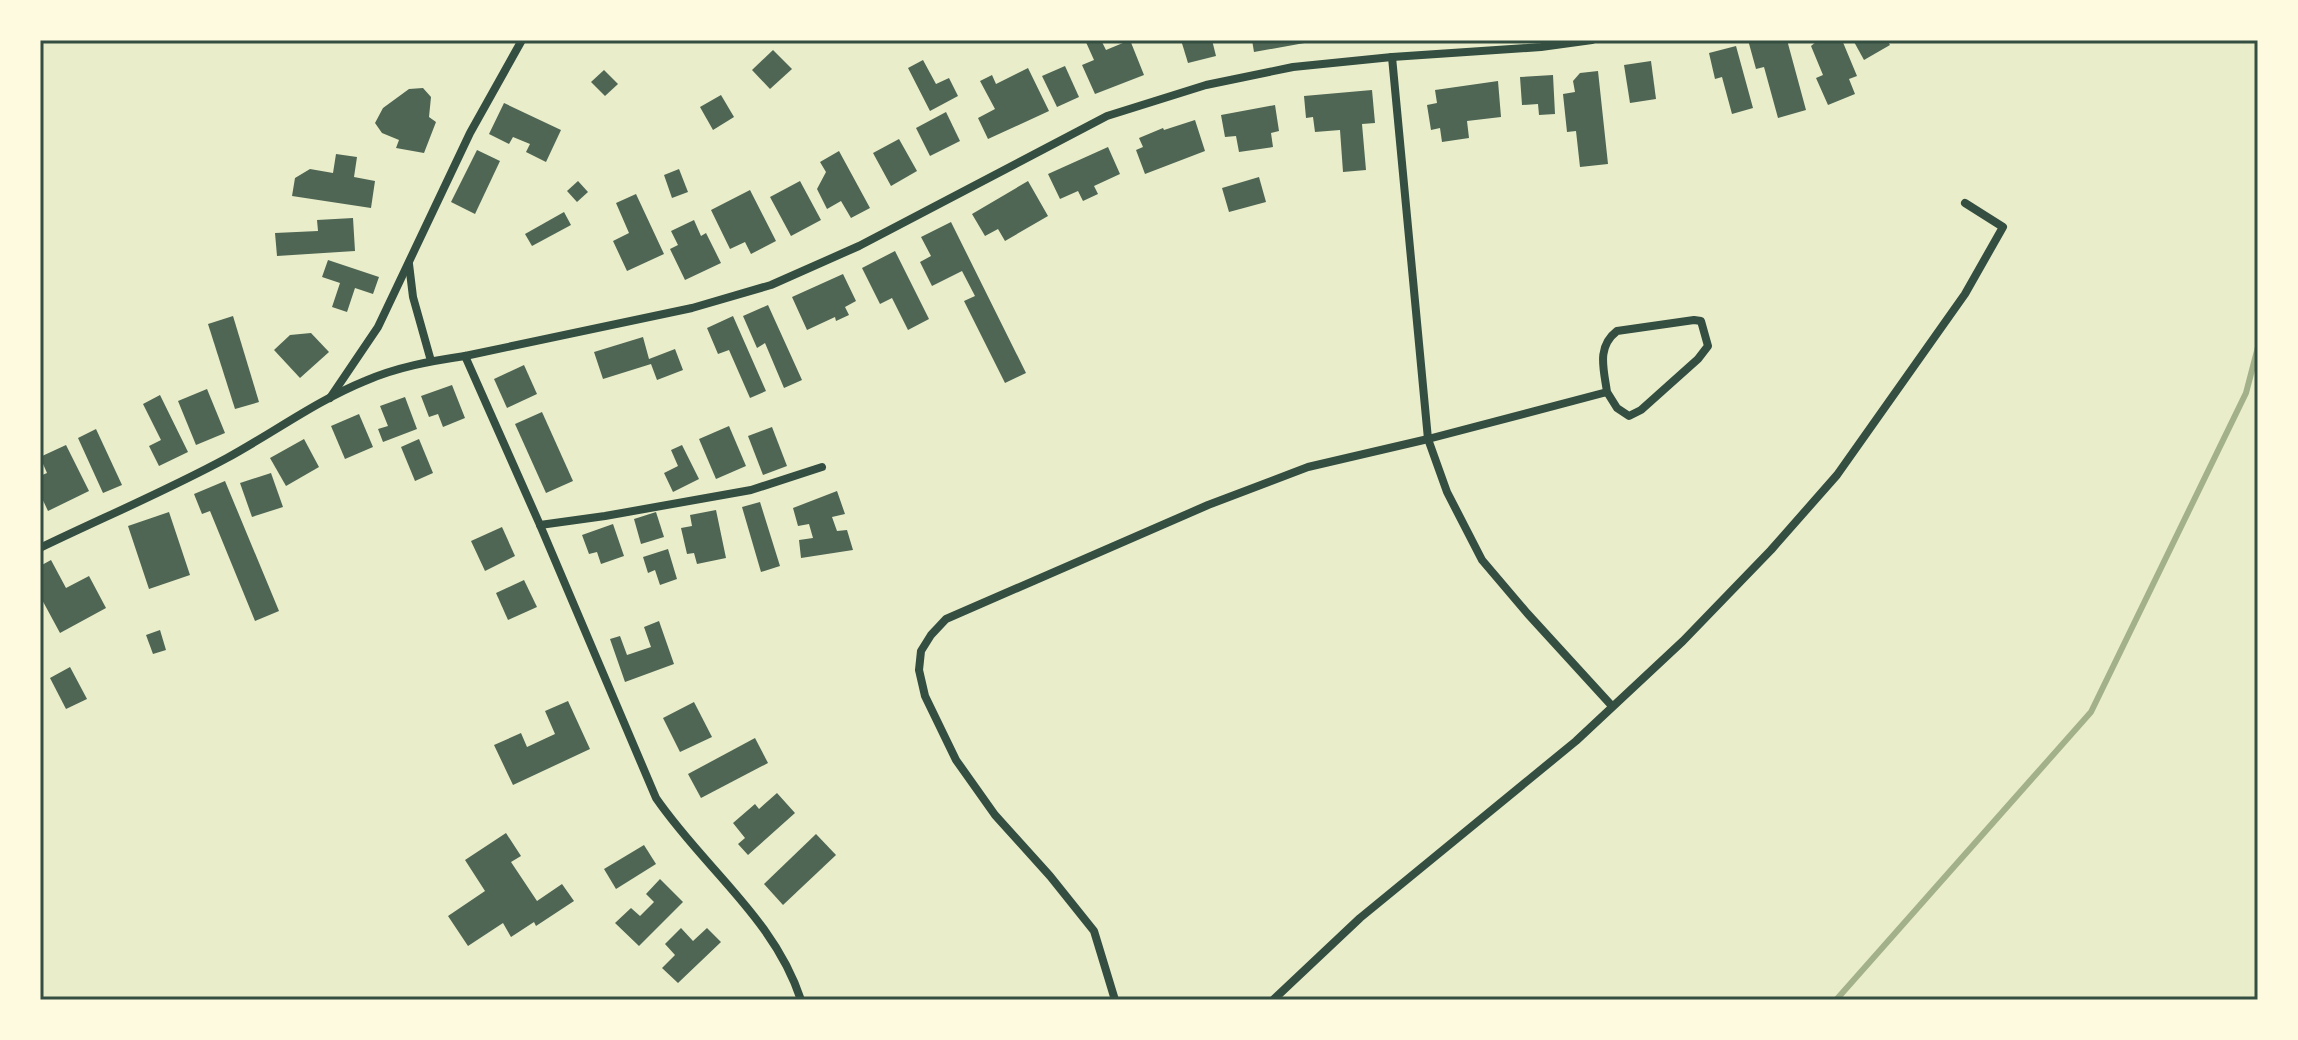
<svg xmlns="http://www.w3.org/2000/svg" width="2298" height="1040" font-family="Montserrat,sans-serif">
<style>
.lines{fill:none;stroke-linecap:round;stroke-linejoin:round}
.stream{stroke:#a3b18a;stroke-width:6}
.building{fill:#4f6655}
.minor{stroke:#344e41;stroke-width:8}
.neatline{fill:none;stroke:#344e41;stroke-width:3}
</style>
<rect width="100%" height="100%" fill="#e9edc9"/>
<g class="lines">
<polyline class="stream" points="1836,1000 2091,712 2246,393 2258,347"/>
</g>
<g class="building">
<polygon points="1085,40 1101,40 1106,50 1130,40 1144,75 1095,94 1082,65 1094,60"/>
<polygon points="1181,40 1212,40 1216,56 1188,63"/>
<polygon points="1252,40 1309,40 1310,42 1254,52"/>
<polygon points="1748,40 1787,40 1806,110 1778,118 1764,67 1756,69"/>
<polygon points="1815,40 1842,40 1857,76 1849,79 1855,94 1828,105 1816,78 1823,75 1811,46 1816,42"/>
<polygon points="1853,40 1887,40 1890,45 1864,60"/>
<polygon points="1736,46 1753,108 1732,114 1722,77 1715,79 1709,53"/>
<polygon points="773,50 792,69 770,89 752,70"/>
<polygon points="923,60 936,84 949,78 958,96 930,111 908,68"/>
<polygon points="1651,61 1656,99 1630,103 1624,65"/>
<polygon points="1065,66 1079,97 1057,107 1042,76"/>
<polygon points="1028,68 1049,111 988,139 978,118 995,109 980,81 992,75 996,84"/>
<polygon points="604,70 618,84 605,96 591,82"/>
<polygon points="1598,71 1608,164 1580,167 1576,131 1567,132 1563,94 1575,92 1573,81 1580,73"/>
<polygon points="1553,75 1555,114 1539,115 1538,104 1522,105 1520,77"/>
<polygon points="1498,81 1501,117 1467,121 1469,138 1442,142 1440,128 1431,130 1427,105 1437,103 1435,90"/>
<polygon points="423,88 431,97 429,117 436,122 424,153 396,148 399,140 382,133 375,123 383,108 409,89"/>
<polygon points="1372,90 1375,123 1362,124 1366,170 1343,172 1340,130 1315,132 1313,117 1306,118 1304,96"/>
<polygon points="721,95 734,117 713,130 700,107"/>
<polygon points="504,103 561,130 546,162 526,152 530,144 513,137 509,144 489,134"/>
<polygon points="1275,105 1279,131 1271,133 1273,147 1239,152 1236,136 1225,137 1221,115"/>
<polygon points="946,112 960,141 930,156 916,128"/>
<polygon points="1195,120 1205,151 1145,174 1136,150 1143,147 1139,138 1163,128 1164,130"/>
<polygon points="899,139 917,171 891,186 873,153"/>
<polygon points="1108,147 1120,174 1094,186 1098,194 1083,201 1078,191 1060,199 1048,174"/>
<polygon points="477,150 500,161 475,214 451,202"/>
<polygon points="839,151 870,208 851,218 841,201 827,209 817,189 826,172 820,162"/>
<polygon points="336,154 357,157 354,177 375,181 371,208 292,196 295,178 310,169 333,173"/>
<polygon points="679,169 688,192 672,198 664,175"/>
<polygon points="1259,177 1266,202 1229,212 1222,188"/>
<polygon points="578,181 588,192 577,202 567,191"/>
<polygon points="800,181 821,220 791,236 770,197"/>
<polygon points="1028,181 1048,216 1005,241 998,229 985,236 972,214"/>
<polygon points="750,190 776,241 751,254 745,242 730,249 711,210"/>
<polygon points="636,194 664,254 627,271 613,241 629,233 616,203"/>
<polygon points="564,212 571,225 532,246 525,234"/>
<polygon points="353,218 355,251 277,256 275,233 318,231 317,220"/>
<polygon points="694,220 701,236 706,233 721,263 685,280 670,249 678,245 671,231"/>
<polygon points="951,222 1026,373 1005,383 964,301 975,296 962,271 932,286 920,262 931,256 921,237"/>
<polygon points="895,251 929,319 908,330 892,298 880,304 862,268"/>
<polygon points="328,260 379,277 373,294 355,288 347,312 332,307 340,283 322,277"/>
<polygon points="843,274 856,301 845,307 849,315 836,321 835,317 807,330 792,297"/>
<polygon points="768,305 802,380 784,388 765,343 757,348 743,316"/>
<polygon points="233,316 259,402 235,409 208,324"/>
<polygon points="733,316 766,391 750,398 729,350 718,354 707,328"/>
<polygon points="311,333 329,352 300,378 274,350 290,335"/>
<polygon points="643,337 649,359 675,349 683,370 657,380 651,364 603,379 594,352"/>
<polygon points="524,365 537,394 507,408 494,379"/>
<polygon points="452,385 465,418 443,427 438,414 429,417 421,396"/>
<polygon points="207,389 225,433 196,445 178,401"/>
<polygon points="160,395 188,452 159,466 149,446 161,440 143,404"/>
<polygon points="405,397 417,429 383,442 378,429 388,426 380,406"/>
<polygon points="542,412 573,481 546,493 515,424"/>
<polygon points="359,414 373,447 345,459 331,426"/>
<polygon points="729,426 746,466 716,479 699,439"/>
<polygon points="772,427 787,466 763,475 748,436"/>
<polygon points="96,429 122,485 103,493 78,438"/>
<polygon points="304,439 319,467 286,486 270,458"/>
<polygon points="419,439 433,473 415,481 401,447"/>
<polygon points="66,445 89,491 48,511 40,494 40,476 47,473 40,457"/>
<polygon points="682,445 699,479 673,492 664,473 678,466 671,450"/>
<polygon points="271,473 283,507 252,517 240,483"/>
<polygon points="225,481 279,611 255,621 210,511 202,514 194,494"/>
<polygon points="837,491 845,514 832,517 837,531 847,530 853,550 801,558 799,540 813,538 809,524 798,526 793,508"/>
<polygon points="760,502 780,566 761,572 742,507"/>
<polygon points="716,510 726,558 697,564 694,553 687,554 681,528 692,526 690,515"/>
<polygon points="169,512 190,575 149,589 128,526"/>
<polygon points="656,512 664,537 641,544 634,519"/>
<polygon points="613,524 624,556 601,564 597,552 589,554 582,535"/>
<polygon points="502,527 515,556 485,571 471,541"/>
<polygon points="668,549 677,579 660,585 655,570 648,573 643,557"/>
<polygon points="51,560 66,588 89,576 106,608 60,633 40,596 40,566"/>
<polygon points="524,580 537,607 508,620 496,593"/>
<polygon points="659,621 674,664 625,682 610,639 620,636 627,655 651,647 644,627"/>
<polygon points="160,630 166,650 153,654 146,635"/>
<polygon points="70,667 87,699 66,709 50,678"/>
<polygon points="568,701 590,749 513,785 494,745 521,733 527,747 555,734 545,711"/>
<polygon points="694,702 712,737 680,752 663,718"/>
<polygon points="755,738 768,763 701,798 688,774"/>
<polygon points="777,793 795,813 748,855 738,844 745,838 733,823 755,804 759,809"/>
<polygon points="506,833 521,856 511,862 537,901 562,884 574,901 536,926 534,922 511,937 503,923 468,946 448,916 485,891 465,860"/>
<polygon points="816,834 836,855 783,905 764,884"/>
<polygon points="644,845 656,864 616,889 604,869"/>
<polygon points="660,879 683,902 639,946 615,923 631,908 640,916 654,902 646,894"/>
<polygon points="681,928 693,941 707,928 721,942 678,983 662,968 675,955 665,944"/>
</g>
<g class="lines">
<g class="minor">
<polyline points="1392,57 1428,439 1447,492 1482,560 1527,613 1612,706"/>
<polyline points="409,264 413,297 431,361"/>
<path d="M465,356L540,525L656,798C704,868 774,918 801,1000"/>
<polyline points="330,398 378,327 470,133 522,40"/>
<polyline points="540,525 605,516 751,490 822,467"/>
<path d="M40,548C102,518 166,491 227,458C273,433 316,401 365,381C397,367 431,361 465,356L692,308L771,285L859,246L1107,116L1206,85L1293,67L1392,57L1541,47L1592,40"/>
<path d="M1115,1000L1094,931L1050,876L995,815L956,760L925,696L919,670L921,651L931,635L946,619L1208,505L1308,467L1428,439L1607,392L1617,408L1629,416L1641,410L1698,359L1708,346L1701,321L1694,320L1617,331C1596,347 1604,370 1607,392"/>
<polyline points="1273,1000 1360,918 1576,741 1683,641 1771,550 1837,475 1965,294 2003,227 1965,203"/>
</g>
</g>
<rect width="2298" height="1040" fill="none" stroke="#fefae0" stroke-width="84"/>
<rect x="42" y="42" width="2214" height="956" class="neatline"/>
</svg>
